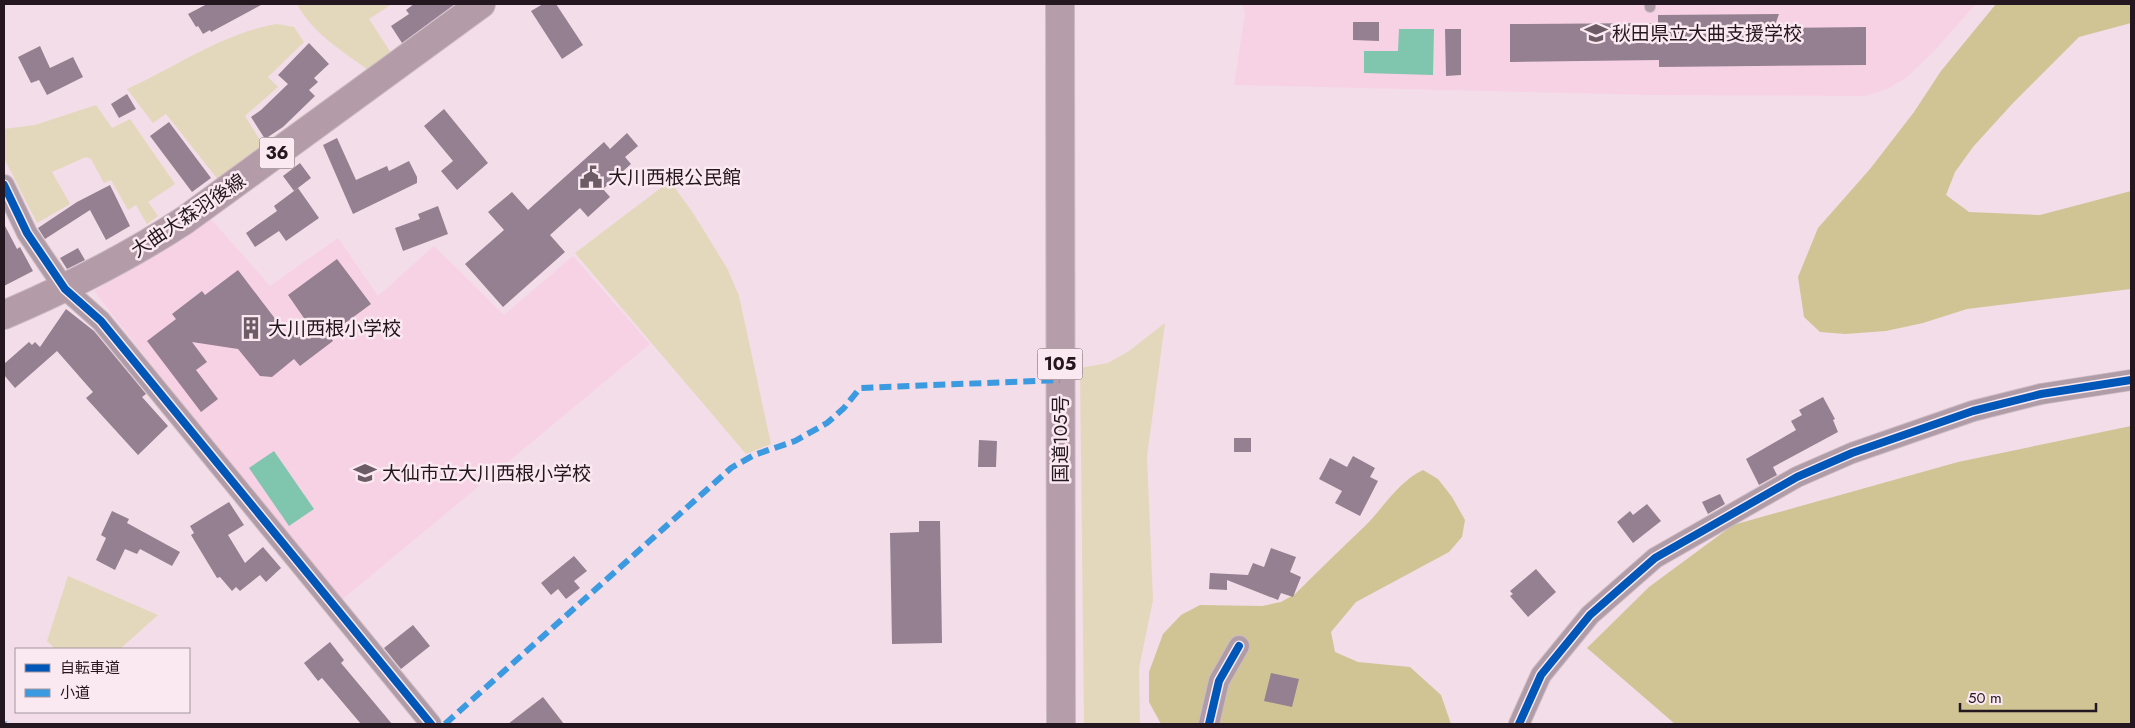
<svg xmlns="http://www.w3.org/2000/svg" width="2135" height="728" font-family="Jost,'Noto Sans JP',sans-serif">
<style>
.built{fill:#f7d2e5}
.green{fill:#e3d8bb}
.forest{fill:#d0c495}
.water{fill:#80c5ad}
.building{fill:#948090}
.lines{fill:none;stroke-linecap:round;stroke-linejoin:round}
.service-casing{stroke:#ccbbc4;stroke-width:12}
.minor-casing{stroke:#ccbbc4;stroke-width:22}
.primary-casing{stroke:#ccbbc4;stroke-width:30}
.trunk-casing{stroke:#ccbbc4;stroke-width:30}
.service{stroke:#b09ca7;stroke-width:10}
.minor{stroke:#b09ca7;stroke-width:20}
.primary{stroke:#b39ca8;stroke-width:28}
.trunk{stroke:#b59eaa;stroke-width:28}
.quiet{stroke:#3c9ae0;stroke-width:6;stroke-dasharray:12 6;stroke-linecap:butt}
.cycleway-casing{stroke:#fae9f1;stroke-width:11}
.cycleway{stroke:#0057b8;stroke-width:8}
.labels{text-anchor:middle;stroke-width:5;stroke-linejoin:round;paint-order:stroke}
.shield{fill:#fae9f1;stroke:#65565e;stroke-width:1}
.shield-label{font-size:18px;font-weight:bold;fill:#25171f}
.poi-label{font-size:19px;fill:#25171f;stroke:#fae9f1;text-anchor:start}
.street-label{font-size:19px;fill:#25171f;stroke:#fae9f1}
</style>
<rect width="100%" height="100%" fill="#f3dde8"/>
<g class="built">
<polygon points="1243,4 1976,4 1935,50 1906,78 1887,89 1865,96 1650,95 1234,85 1245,14"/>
<polygon points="211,219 270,286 338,238 378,296 434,246 504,315 573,256 650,344 338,603 94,291"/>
</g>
<g class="green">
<path d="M297,4H392L369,19L393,56L371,72C344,52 313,34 297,4Z"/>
<path d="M277,24L294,27L304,42L268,77L278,87L245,116L266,150L220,182L166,114L153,123L127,89C176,67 223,33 277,24Z"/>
<polygon points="96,105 112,128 130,119 175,184 148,202 158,216 147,224 136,205 128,210 111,180 104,183 91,159 86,157 52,172 70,204 37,223 4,158 4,129 35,125"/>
<polygon points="670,181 693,213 727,268 739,296 771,444 746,454 575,253"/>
<polygon points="1165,323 1147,456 1153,600 1139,668 1140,724 1084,724 1080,368 1108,363 1129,351"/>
<polygon points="68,576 158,615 120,649 55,649 47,641"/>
</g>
<g class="forest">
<polygon points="1996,4 2131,4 2131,23 2079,37 2013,103 1973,147 1955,172 1946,195 1969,212 2040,215 2131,191 2131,289 1967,309 1923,323 1886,331 1845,334 1820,332 1804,317 1798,277 1818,228 1870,169 1914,112 1941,71"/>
<polygon points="2131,426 2131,724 1675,724 1587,648 1649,587 1733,525 1958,462"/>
<path d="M1423,470L1438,479L1452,497L1465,520L1462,537L1449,552L1356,602L1331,632L1335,652L1358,662L1410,667L1441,695L1451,724H1161L1149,702V672L1163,634L1181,615L1200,605L1262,606L1281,602L1295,594C1318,571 1341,549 1365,526C1384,507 1398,482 1423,470Z"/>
</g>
<g class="water">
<polygon points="1399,29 1434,29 1433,75 1364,73 1364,51 1398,51"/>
<polygon points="274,451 314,509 289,526 249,468"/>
</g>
<g class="building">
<polygon points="207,4 263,4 211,32 210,30 203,34 198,26 196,27 188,14"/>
<polygon points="414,4 455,4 402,43 391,26 409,14 406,10"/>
<polygon points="543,4 556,4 583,45 562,59 531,11"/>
<polygon points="1779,14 1774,28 1866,27 1866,65 1659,67 1659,60 1510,62 1510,24 1658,23 1658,15"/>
<polygon points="1353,22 1379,22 1379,41 1353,40"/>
<polygon points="1445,29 1461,29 1461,75 1446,76"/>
<polygon points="309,43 329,64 314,78 318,82 309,90 315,96 283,127 265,139 251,117 261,110 288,84 278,75"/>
<polygon points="40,46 50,68 73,57 83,77 47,95 39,80 31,83 18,57"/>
<polygon points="127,94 136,109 119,118 111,104"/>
<polygon points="444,109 488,163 457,190 441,171 453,161 424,126"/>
<polygon points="169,122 211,178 192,192 150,136"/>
<polygon points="627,133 638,146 625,157 631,164 603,189 610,197 588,217 580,208 550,235 565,252 503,307 465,264 504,230 488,212 512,192 528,210 604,142 610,149"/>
<polygon points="337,138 356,180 387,166 389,171 409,161 417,177 417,183 353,214 323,145"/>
<polygon points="300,163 311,178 294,191 283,176"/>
<polygon points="110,185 130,226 106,240 90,210 45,239 38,228 77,202"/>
<polygon points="298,188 319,218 286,241 279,231 255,247 246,233 277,211 274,206"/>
<polygon points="438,206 448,234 403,251 395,228 420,219 418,214"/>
<polygon points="4,224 17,249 20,247 33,271 4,286"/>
<polygon points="78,248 85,260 67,269 60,258"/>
<polygon points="337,259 371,304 329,335 333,341 300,366 294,359 272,377 260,376 238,349 192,342 207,362 196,370 218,399 201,412 147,341 176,319 172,314 202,291 205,295 238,270 289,337 308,324 288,295"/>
<polygon points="66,309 94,331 146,394 142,397 168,426 138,455 86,398 93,392 57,351 15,388 4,375 4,364 29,342 32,345 35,342 40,347"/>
<polygon points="1823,397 1835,419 1833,420 1838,432 1773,467 1777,475 1759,485 1746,459 1796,430 1791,421 1802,415 1799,410"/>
<rect x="1234" y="438" width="17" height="14"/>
<polygon points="979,440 997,441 996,467 978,467"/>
<polygon points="1353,456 1375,468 1370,477 1378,481 1360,516 1335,503 1342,491 1319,479 1330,458 1347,467"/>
<polygon points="1720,494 1725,504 1708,514 1702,502"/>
<polygon points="229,502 244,525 228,535 245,563 263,547 281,568 266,582 260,575 240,591 236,587 232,591 220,577 217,578 191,535 194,533 190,526"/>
<polygon points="1647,504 1661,521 1633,543 1617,522 1630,511 1633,515"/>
<polygon points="112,511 129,519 127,523 180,552 172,566 140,549 137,554 125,549 115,570 96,560 106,538 101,535"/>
<polygon points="919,521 940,521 942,643 892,644 890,533 919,532"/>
<polygon points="1271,548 1296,557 1290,572 1301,577 1293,597 1281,593 1278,600 1227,580 1227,590 1209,589 1210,573 1248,575 1253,563 1264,567"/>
<polygon points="574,556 587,571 574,581 580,588 566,599 558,589 551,595 541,583"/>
<polygon points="1536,569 1556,592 1528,617 1510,596 1513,594 1510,591"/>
<polygon points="413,625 430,646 401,669 384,648"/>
<polygon points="330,642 344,660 341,663 392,724 361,724 322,678 318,681 304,663"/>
<polygon points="1271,673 1299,679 1292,707 1264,701"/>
<polygon points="543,697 564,724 508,724"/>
</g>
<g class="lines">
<defs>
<polyline id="service" points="1650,7 1650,4"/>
<g id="minor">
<polyline points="4,185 27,233 65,289 101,321 431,724"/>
<polyline points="1209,724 1219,681 1239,646"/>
<polyline points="1519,724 1541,675 1590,615 1655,558 1797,477 1852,453 1973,411 2041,394 2131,380"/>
</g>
<path id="primary" d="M4,315C67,288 127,258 185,220L481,4"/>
<polyline id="trunk" points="1060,4 1061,724"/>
</defs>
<use href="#service" class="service-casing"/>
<use href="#minor" class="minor-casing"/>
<use href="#primary" class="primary-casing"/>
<use href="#trunk" class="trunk-casing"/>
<use href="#service" class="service"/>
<use href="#minor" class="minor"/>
<use href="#primary" class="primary"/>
<use href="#trunk" class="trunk"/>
<g class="quiet">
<polyline points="4,723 5,724"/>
<polyline points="445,724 731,468 754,455 795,441 827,423 844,408 860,388 1060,380"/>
</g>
<defs>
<g id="cycleway">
<polyline points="4,185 27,233 65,289 101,321 431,724"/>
<polyline points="1209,724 1219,681 1239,646"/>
<polyline points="1519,724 1541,675 1590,615 1655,558 1797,477 1852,453 1973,411 2041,394 2131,380"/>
</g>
</defs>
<use href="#cycleway" class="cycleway-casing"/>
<use href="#cycleway" class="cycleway"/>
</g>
<defs>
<symbol id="school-bare" viewBox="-9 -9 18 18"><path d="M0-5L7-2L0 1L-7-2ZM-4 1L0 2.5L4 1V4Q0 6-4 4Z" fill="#6d5c65" stroke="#fae9f1" stroke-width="2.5" paint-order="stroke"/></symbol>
<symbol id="civic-bare" viewBox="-9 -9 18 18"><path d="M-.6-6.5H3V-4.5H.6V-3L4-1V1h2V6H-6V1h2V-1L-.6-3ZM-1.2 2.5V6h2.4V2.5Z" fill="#6d5c65" stroke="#fae9f1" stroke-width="2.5" paint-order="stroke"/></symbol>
<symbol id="building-bare" viewBox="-9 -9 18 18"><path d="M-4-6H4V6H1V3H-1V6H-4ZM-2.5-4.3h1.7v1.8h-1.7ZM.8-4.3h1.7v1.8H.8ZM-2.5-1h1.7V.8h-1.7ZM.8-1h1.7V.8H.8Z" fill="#6d5c65" stroke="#fae9f1" stroke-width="2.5" paint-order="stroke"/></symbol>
</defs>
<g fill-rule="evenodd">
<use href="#school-bare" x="1580" y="17" width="32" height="32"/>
<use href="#civic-bare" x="575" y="161" width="32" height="32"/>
<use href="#building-bare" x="235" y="312" width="32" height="32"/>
<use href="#school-bare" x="349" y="457" width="32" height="32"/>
</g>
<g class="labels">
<g class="shield">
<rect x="259.5" y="137.5" width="35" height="31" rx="4"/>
<rect x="1037.5" y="348.5" width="45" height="31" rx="4"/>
</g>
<g class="shield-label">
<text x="277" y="159">36</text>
<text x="1060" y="370">105</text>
</g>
<g class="poi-label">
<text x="1612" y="40">秋田県立大曲支援学校</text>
<text x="608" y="184">大川西根公民館</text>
<text x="268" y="335">大川西根小学校</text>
<text x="382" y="480">大仙市立大川西根小学校</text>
</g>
<g class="street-label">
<text transform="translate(188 215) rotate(-34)" y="7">大曲大森羽後線</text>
<text transform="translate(1060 439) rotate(-90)" y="7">国道105号</text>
</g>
</g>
<rect width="2135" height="728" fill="none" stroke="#25171f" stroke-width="10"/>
<rect x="15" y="648" width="175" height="65" fill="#fae9f1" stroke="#a5959d"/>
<rect x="25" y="664" width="25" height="8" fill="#0057b8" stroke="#a5959d"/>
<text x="60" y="673" font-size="15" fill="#25171f">自転車道</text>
<rect x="25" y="689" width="25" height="8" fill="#3c9ae0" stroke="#a5959d"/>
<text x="60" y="698" font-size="15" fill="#25171f">小道</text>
<path d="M1960 703v8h136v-8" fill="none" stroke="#25171f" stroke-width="2.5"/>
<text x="1968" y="703" font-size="15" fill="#25171f" stroke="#fae9f1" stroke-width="4" paint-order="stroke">50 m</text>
</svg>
